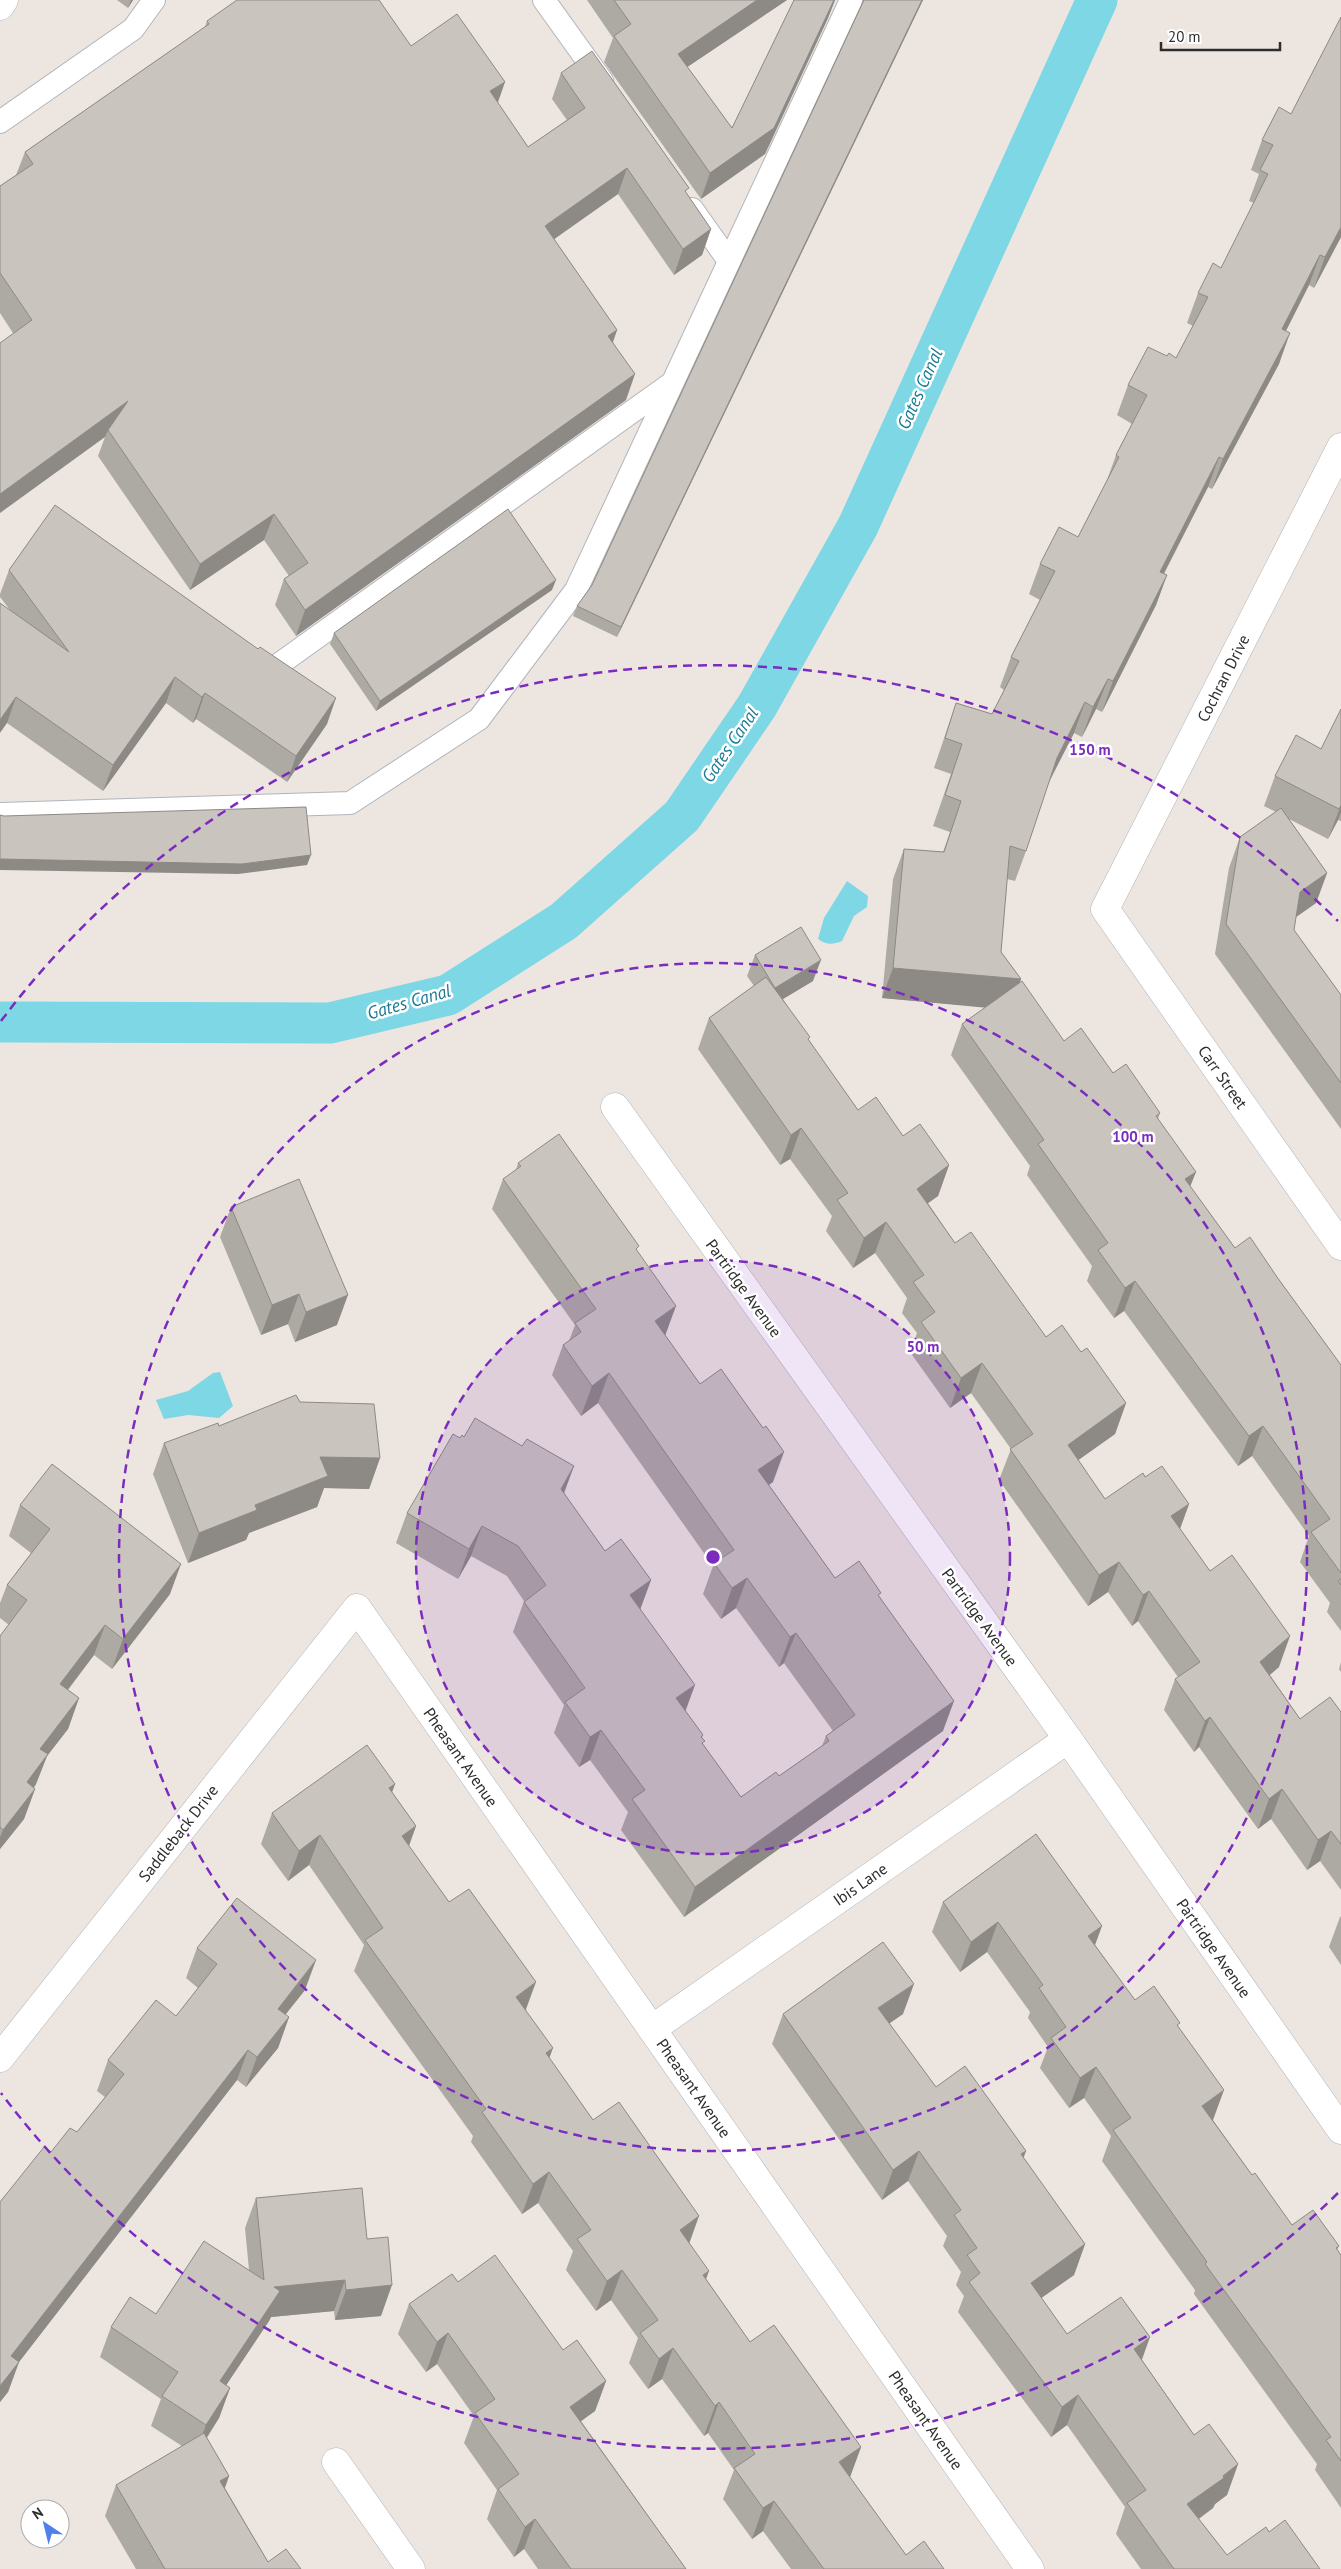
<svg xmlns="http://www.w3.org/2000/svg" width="1341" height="2569" font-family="'PT Sans',sans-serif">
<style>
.water{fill:#7dd7e5}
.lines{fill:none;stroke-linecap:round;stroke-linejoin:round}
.canal{stroke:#7dd7e5;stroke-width:41}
.lane-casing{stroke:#b1b4bb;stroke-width:24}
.street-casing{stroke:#b1b4bb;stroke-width:29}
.secondary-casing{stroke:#b1b4bb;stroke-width:29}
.lane{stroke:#fff;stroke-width:22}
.street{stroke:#fff;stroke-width:28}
.secondary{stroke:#fff;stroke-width:28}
.wall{fill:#ada9a3}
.shaded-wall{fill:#8d8985}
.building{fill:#c9c4be;stroke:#8d8985}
.ring{fill:none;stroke:#7b2cbf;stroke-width:2.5;stroke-dasharray:9 6}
.labels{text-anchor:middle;stroke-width:5;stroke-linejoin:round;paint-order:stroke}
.street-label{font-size:16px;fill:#2d2d2d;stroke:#fff}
.water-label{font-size:18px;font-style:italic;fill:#1a7a94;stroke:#fff}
.centre{fill:#7b2cbf;stroke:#fff;stroke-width:2.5}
.ring-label{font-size:15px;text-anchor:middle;font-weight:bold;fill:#7b2cbf;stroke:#fff;stroke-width:5;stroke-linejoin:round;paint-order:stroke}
</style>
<rect width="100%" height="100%" fill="#ede6e0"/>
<g class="water">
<path d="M847,881L868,896L867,907L854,916L842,941C832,945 827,945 818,939L824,918Z"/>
<polygon points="220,1372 233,1406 219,1418 188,1415 164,1419 156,1400 188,1391 213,1373"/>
</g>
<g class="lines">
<polyline class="canal" points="0,1022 330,1023 448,995 564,921 682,816 757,706 858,526 1097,0"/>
<defs>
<g id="lane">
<polyline points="544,0 602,81"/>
<polyline points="0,122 133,29 154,0"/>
<polyline points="692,209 729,261"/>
<polyline points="278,665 672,383"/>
<polyline points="0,814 350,803 479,719 576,590 851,0"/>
</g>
<g id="street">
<polyline points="1341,447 1105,909 1341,1246"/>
<polyline points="615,1107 1068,1739 1341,2130"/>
<polyline points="652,2029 1068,1739"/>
<polyline points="0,2058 357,1608 1030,2569"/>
<polyline points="336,2462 411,2569"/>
</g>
<polyline id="secondary" points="0,6 4,0"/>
</defs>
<use href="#lane" class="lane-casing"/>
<use href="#street" class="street-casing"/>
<use href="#secondary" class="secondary-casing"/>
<use href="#lane" class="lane"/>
<use href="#street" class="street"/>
<use href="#secondary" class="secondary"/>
</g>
<g class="wall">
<polygon points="117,0 133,0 128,8"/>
<polygon points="587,0 787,0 687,67 732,128 794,0 835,0 828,18 765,154 701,199 604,62 613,38"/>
<polygon points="863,0 923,0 617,637 573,616 577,606 592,585 863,3"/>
<polygon points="207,21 411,46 497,102 528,147 567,120 552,99 561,73 687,194 711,229 702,255 674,275 618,194 554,239 617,330 613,342 626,400 296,636 275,605 284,579 289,576 264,540 190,590 98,456 105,437 13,333 0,313 0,186 16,175 25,152 205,27"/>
<polygon points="1279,107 1341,237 1314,288 1309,285 1286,331 1279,364 1212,489 1208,487 1164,574 1167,575 1156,605 1102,712 1096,709 1082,737 1074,733 1048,782 1026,851 1015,881 1007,879 1001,952 1021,979 1019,984 1064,1041 1113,1073 1160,1113 1158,1119 1190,1186 1235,1248 1277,1277 1341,1365 1341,1631 1327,1612 1330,1603 1300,1562 1309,1536 1252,1456 1238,1466 1124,1311 1114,1318 1087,1281 1092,1266 1027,1175 1030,1166 951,1055 962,1024 986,1007 882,998 893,879 904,849 943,852 950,832 933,826 951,774 934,768 956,703 992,714 1004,690 1000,687 1011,657 1040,600 1029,594 1040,564 1078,537 1106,483 1116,455 1132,424 1117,415 1128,385 1167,356 1176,358 1193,326 1187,323 1198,293 1221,268 1254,203 1249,201 1259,174 1251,170 1262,140"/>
<polygon points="9,570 327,724 287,782 196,719 193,723 166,703 103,791 7,723 10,610 0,597 0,594"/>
<polygon points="552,590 376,711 330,644 334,633"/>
<polygon points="1341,709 1341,821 1338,820 1328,839 1289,819 1327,873 1316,903 1296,917 1294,930 1341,995 1341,1129 1215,954 1229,868 1240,837 1276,812 1264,806 1275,776 1321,749"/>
<polygon points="755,955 813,981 783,999 809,1041 858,1110 903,1136 949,1165 938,1196 928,1203 955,1243 1046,1337 1081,1352 1126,1403 1115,1434 1078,1460 1105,1499 1145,1477 1189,1504 1180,1529 1279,1667 1270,1675 1300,1719 1341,1712 1341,1890 1320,1861 1307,1870 1271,1819 1258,1829 1199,1747 1194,1752 1164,1710 1175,1679 1178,1677 1138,1621 1132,1626 1108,1592 1088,1606 999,1480 1011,1449 971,1393 950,1408 910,1352 917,1333 902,1313 907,1298 875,1253 853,1268 826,1231 832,1216 790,1159 780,1165 698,1049 709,1018 754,986 747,976"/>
<polygon points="518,1163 637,1252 665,1336 700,1384 773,1482 769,1485 835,1578 880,1597 943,1731 684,1917 621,1830 628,1812 590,1760 579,1767 554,1733 564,1705 513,1632 524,1601 507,1576 471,1556 458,1579 396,1543 407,1513 564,1494 605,1551 651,1580 640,1609 685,1710 703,1735 702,1738 703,1745 741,1797 779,1776 822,1746 826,1736 833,1731 784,1663 779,1667 736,1608 721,1619 703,1594 713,1566 598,1403 581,1416 552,1375 563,1345 569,1341 575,1325 492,1209 503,1179 516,1170"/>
<polygon points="231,1207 337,1325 295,1342 288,1324 261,1335 220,1237"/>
<polygon points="300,1402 380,1458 369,1489 324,1488 317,1507 249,1533 246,1540 188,1563 153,1474 164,1443 219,1426"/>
<polygon points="20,1505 170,1594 112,1669 94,1655 68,1690 79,1698 68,1729 47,1756 36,1784 34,1788 35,1789 24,1819 0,1849 0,1636 9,1625 0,1618 0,1603 7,1585 31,1553 9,1536"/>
<polygon points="1341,1662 1341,1672 1339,1669"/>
<polygon points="395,1784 392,1792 416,1826 409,1846 526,2010 549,2058 593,2120 689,2243 706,2279 750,2342 861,2447 850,2477 906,2555 944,2569 791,2569 763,2531 752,2539 723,2499 734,2470 708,2433 704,2436 662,2379 648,2389 629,2363 638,2338 611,2300 596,2311 566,2270 573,2251 538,2203 522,2214 471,2142 473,2136 354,1971 364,1945 309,1865 288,1881 261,1844 272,1813"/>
<polygon points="943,1902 1095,1945 1135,2000 1178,2026 1213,2120 1252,2175 1292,2225 1339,2246 1337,2250 1341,2255 1341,2508 1315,2470 1317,2464 1194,2294 1195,2290 1102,2161 1111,2136 1084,2098 1069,2108 1040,2068 1048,2047 1028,2018 1030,2012 987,1952 960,1972 932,1932"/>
<polygon points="1341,1916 1341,1965 1329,1947 1340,1917"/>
<polygon points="197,1948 305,1990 285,2015 289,2017 278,2048 246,2087 237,2080 19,2362 8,2392 0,2402 0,2202 51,2152 77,2132 105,2097 97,2091 108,2060 176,2016 198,1988 186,1978"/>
<polygon points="783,2014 903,2014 889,2023 936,2087 1026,2151 1023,2158 1085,2244 1074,2275 1041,2298 1067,2334 1142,2360 1194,2435 1238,2464 1227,2495 1215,2504 1213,2508 1199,2519 1227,2555 1269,2532 1320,2569 1141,2569 1116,2534 1125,2507 1067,2425 1051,2437 958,2312 964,2296 956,2285 961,2272 943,2246 947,2236 908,2181 882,2200 772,2044"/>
<polygon points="256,2198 367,2239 381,2316 335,2320 334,2311 271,2317 269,2321 226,2385 230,2388 219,2418 207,2438 229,2476 225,2488 268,2562 301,2569 136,2569 105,2516 116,2485 182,2446 151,2426 161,2399 100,2357 111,2327 156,2314 249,2270 245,2228"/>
<polygon points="458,2282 563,2350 606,2381 595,2411 581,2421 686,2569 538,2569 524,2549 514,2557 487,2519 497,2490 464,2443 474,2416 437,2364 426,2372 398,2334 409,2304"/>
</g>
<g class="shaded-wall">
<polygon points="131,0 133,0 128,8"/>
<polygon points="757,0 787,0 668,80 678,54"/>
<polygon points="834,0 835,0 828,18 765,154 701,199 710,173"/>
<polygon points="922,0 923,0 617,637 621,627"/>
<polygon points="505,82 496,108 490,91"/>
<polygon points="627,168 618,194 536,252 545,226"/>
<polygon points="1341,227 1341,237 1314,288 1325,257"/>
<polygon points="711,229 702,255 674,275 683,249"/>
<polygon points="1320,255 1309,285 1271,360 1282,329"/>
<polygon points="617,330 608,356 608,336"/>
<polygon points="1290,333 1279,364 1212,489 1223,459"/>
<polygon points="635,374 626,400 296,636 305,610"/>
<polygon points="128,401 108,430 105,437 0,513 0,494"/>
<polygon points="1219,457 1208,487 1149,602 1160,572"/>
<polygon points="274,514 264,540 190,590 200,564"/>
<polygon points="1167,575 1156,605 1102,712 1113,681"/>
<polygon points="556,580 552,590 376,711 380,701"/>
<polygon points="175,677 166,703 103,791 113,765"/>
<polygon points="1108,679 1096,709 1082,737 1093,707"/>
<polygon points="205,693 196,719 193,723 202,697"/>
<polygon points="16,697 7,723 0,733 0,720"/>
<polygon points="336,698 327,724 287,782 296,756"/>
<polygon points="1085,702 1074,733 1046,788 1057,758"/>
<polygon points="1341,805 1341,812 1338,820 1328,839"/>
<polygon points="311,855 307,865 238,874 0,870 0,859"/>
<polygon points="1327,873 1316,903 1289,922 1300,892"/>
<polygon points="821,960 813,981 768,1008 775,988"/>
<polygon points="893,968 1021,979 1010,1010 882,998"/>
<polygon points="801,1128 790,1159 780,1165 791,1135"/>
<polygon points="949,1165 938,1196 906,1219 917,1189"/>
<polygon points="1196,1172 1184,1202 1185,1179"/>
<polygon points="886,1222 875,1253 853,1268 864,1238"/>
<polygon points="1135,1281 1124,1311 1114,1318 1125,1288"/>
<polygon points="299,1294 288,1324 261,1335 272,1305"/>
<polygon points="348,1295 337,1325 295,1342 306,1312"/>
<polygon points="676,1306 665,1336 655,1321"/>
<polygon points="982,1363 971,1393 950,1408 961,1378"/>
<polygon points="609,1373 598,1403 581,1416 592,1386"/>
<polygon points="1126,1403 1115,1434 1056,1476 1068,1445"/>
<polygon points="1263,1426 1252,1456 1238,1466 1249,1436"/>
<polygon points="784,1452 773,1482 747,1500 758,1470"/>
<polygon points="320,1457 380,1458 369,1489 324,1488 317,1507 249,1533 246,1540 188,1563 199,1533 255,1505"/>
<polygon points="574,1466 563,1496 561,1489"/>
<polygon points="1189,1504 1178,1534 1171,1516"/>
<polygon points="482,1526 471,1556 458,1579 469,1549"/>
<polygon points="1119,1562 1108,1592 1088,1606 1099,1575"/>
<polygon points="181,1564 170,1594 112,1669 123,1639"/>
<polygon points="747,1578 736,1608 721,1619 732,1588"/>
<polygon points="651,1580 640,1610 630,1595"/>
<polygon points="1149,1591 1138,1621 1132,1626 1143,1595"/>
<polygon points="105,1625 94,1655 49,1714 60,1684"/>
<polygon points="796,1633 784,1663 779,1667 790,1637"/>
<polygon points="1290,1636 1279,1667 1249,1692 1260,1662"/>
<polygon points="695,1685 684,1715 676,1698"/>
<polygon points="79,1698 68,1729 47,1756 36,1784 16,1813 27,1782 40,1749"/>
<polygon points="954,1701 943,1731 684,1917 695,1887"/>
<polygon points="1210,1717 1199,1747 1194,1752 1205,1721"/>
<polygon points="601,1730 590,1760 579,1767 590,1737"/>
<polygon points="395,1784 384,1814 389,1788"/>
<polygon points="35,1789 24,1819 0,1849 0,1837 3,1830"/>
<polygon points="1282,1789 1271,1819 1258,1829 1269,1799"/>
<polygon points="416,1826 405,1856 402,1836"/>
<polygon points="1331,1831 1320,1861 1307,1870 1318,1840"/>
<polygon points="320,1835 309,1865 288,1881 299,1851"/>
<polygon points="998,1922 987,1952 960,1972 971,1942"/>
<polygon points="1102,1926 1091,1956 1088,1936"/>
<polygon points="316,1960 305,1990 266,2039 278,2009"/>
<polygon points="536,1982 525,2012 516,1997"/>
<polygon points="914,1984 903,2014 867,2039 878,2008"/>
<polygon points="289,2017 278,2048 246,2087 257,2057"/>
<polygon points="553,2048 542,2078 546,2053"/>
<polygon points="248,2050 237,2080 19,2362 8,2392 0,2402 0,2386 11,2356"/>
<polygon points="1096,2067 1084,2098 1069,2108 1080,2078"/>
<polygon points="1224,2090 1213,2120 1191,2136 1202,2106"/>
<polygon points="919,2151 908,2181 882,2200 893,2170"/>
<polygon points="1026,2151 1015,2181 1021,2154"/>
<polygon points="549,2172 538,2203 522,2214 533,2184"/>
<polygon points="699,2216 688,2247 680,2230"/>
<polygon points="1085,2244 1074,2275 1020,2313 1031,2283"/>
<polygon points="622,2270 611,2300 596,2311 607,2281"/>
<polygon points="709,2271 698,2301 703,2275"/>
<polygon points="345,2280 334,2311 271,2317 269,2321 209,2411 220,2381 274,2287"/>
<polygon points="392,2285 381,2316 335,2320 346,2290"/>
<polygon points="448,2333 437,2364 426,2372 437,2342"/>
<polygon points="1150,2337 1139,2368 1134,2349"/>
<polygon points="673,2348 662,2379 648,2389 659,2359"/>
<polygon points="606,2381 595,2411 559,2437 570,2407"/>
<polygon points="230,2388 219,2418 195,2455 206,2425"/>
<polygon points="1078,2395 1067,2425 1051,2437 1062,2407"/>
<polygon points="719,2402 708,2433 704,2436 715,2406"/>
<polygon points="861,2447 850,2477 839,2462"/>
<polygon points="1238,2464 1227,2495 1215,2504 1213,2508 1176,2535 1187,2504"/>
<polygon points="229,2476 218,2506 220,2481"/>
<polygon points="774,2501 763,2531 752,2539 763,2508"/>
<polygon points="535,2519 524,2549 514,2557 525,2527"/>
</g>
<g class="building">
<polygon points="237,0 379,0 411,46 457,14 505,82 490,91 528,147 585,108 561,73 592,51 689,188 685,191 711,229 683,249 627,168 545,226 617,330 608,336 635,374 305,610 284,579 308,563 274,514 200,564 108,430 128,401 0,494 0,343 32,320 0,273 0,186 33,164 25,152 209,24 207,21"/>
<polygon points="614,0 757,0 678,54 732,128 794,0 834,0 774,128 710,173 614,36 631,24"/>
<polygon points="864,0 922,0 621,627 577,606 592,585"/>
<polygon points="1341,17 1341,227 1325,257 1320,255 1282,329 1290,333 1223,459 1219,457 1160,572 1167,575 1113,681 1108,679 1093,707 1085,702 1057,758 1026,851 1010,846 1001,952 1021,979 893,968 904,849 944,852 961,801 945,795 962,744 945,738 956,703 992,714 1019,661 1011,657 1055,571 1040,564 1059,527 1078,537 1119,457 1116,455 1147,395 1128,385 1148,347 1167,356 1169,353 1176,358 1208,297 1198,293 1213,263 1221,268 1268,174 1260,170 1273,145 1262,140 1279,107 1291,114"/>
<polygon points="55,505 258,649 260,647 336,698 296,756 205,693 202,697 175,677 113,765 16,697 0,720 0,603 69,652 9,570"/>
<polygon points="508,509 556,580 380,701 334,633"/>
<polygon points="1341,709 1341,805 1339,809 1275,776 1296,735 1321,749"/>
<polygon points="306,807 311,855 242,864 0,859 0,815 4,816"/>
<polygon points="1281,808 1327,873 1300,892 1294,930 1341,995 1341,1083 1226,924 1240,837"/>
<polygon points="801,927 821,960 775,988 755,955"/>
<polygon points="766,977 810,1037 808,1039 858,1110 876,1097 903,1136 920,1124 949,1165 917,1189 955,1243 971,1232 1046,1337 1062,1325 1081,1352 1087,1348 1126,1403 1068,1445 1105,1499 1143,1473 1145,1477 1162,1466 1189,1504 1171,1516 1210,1571 1232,1555 1290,1636 1260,1662 1300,1719 1330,1697 1341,1712 1341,1844 1331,1831 1318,1840 1282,1789 1269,1799 1210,1717 1205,1721 1175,1679 1200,1662 1149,1591 1143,1595 1119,1562 1099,1575 1010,1449 1033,1434 982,1363 961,1378 921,1322 935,1312 913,1282 924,1275 886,1222 864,1238 837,1200 848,1193 801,1128 791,1135 709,1018"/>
<polygon points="1022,981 1064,1041 1081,1028 1113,1073 1126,1064 1160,1113 1156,1116 1196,1172 1185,1179 1235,1248 1250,1237 1277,1277 1341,1365 1341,1573 1311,1532 1330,1519 1263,1426 1249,1436 1135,1281 1125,1288 1098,1250 1108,1243 1038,1144 1044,1140 962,1024"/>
<polygon points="559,1134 639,1246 636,1249 676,1306 655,1321 700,1384 721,1369 763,1428 766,1426 784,1452 758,1470 835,1578 859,1561 881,1593 878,1595 954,1701 695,1887 632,1799 645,1790 601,1730 590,1737 565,1702 585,1688 524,1602 546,1585 518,1546 482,1526 469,1549 407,1513 453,1434 460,1438 462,1435 464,1437 475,1418 522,1446 527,1439 574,1466 561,1489 605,1551 621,1539 651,1580 630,1595 695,1685 676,1698 703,1735 701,1737 705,1741 702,1743 741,1797 776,1772 779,1776 829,1741 826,1736 855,1715 796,1633 790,1637 747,1578 732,1588 714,1563 734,1550 609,1373 592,1386 563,1345 581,1332 575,1323 596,1309 503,1179 521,1166 518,1163"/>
<polygon points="299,1179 348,1295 306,1312 299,1294 272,1305 231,1207"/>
<polygon points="296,1395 300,1402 374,1404 380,1458 320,1457 328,1476 255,1505 257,1510 199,1533 164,1443 218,1423 219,1426"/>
<polygon points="52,1464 181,1564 123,1639 105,1625 60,1684 79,1698 40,1749 48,1754 27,1782 35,1789 3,1830 0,1827 0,1636 27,1600 7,1585 50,1529 20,1505"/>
<polygon points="1341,1579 1341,1585 1338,1581"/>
<polygon points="367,1745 395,1784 389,1788 416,1826 402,1836 449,1902 469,1889 536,1982 516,1997 553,2048 546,2053 593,2120 619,2102 699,2216 680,2230 709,2271 703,2275 750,2342 774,2325 861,2447 839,2462 906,2555 924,2541 944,2569 824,2569 774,2501 763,2508 734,2468 755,2454 719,2402 715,2406 673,2348 659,2359 640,2333 658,2320 622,2270 607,2281 577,2239 591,2230 549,2172 533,2184 482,2112 486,2109 365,1940 383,1928 320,1835 299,1851 272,1813"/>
<polygon points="1036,1834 1102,1926 1088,1936 1135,2000 1154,1986 1180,2023 1177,2025 1224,2090 1202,2106 1252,2175 1255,2173 1292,2225 1313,2210 1339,2246 1336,2248 1341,2255 1341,2461 1326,2440 1331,2437 1205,2264 1207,2262 1113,2130 1131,2118 1096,2067 1080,2078 1051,2038 1066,2027 1039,1988 1043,1985 998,1922 971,1942 943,1902"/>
<polygon points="237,1898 316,1960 278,2009 289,2017 257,2057 248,2050 11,2356 19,2362 0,2386 0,2202 44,2147 51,2152 70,2128 77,2132 124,2074 108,2060 156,2000 176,2016 217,1964 197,1948"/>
<polygon points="883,1942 914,1984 878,2008 936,2087 965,2066 1026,2151 1021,2154 1085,2244 1031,2283 1067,2334 1121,2297 1150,2337 1134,2349 1194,2435 1209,2424 1238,2464 1223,2476 1224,2478 1187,2504 1227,2555 1266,2527 1269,2532 1285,2520 1320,2569 1174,2569 1127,2503 1146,2490 1078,2395 1062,2407 969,2282 980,2273 967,2255 977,2248 954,2215 961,2210 919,2151 893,2170 783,2014"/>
<polygon points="362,2188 367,2239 388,2237 392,2285 346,2290 345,2280 274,2287 280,2291 220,2381 230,2388 206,2425 162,2396 178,2372 111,2327 130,2297 156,2314 204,2241 264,2280 256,2198"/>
<polygon points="495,2255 563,2350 577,2340 606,2381 570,2407 686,2569 571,2569 535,2519 525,2527 498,2489 519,2474 475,2413 495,2399 448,2333 437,2342 409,2304 452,2274 458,2282"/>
<polygon points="204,2433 229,2476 220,2481 268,2562 286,2549 301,2569 165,2569 116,2485"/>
</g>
<circle cx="713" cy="1557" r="297" fill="#7b2cbf" fill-opacity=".12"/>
<g class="ring">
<circle cx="713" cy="1557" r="297"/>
<circle cx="713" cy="1557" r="594"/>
<path d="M1338 2193A891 891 0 0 1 1 2093M1 1021A891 891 0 0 1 1338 921"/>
</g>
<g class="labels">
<g class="street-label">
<text transform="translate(1223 678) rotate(-63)" y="6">Cochran Drive</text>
<text transform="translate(1223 1077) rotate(55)" y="6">Carr Street</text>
<text transform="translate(744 1288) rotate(54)" y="6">Partridge Avenue</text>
<text transform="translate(980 1617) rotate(54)" y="6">Partridge Avenue</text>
<text transform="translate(461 1757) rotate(55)" y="6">Pheasant Avenue</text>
<text transform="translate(178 1833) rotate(-52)" y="6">Saddleback Drive</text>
<text transform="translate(860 1884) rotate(-35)" y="6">Ibis Lane</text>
<text transform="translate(1214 1948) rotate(55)" y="6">Partridge Avenue</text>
<text transform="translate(694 2088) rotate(55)" y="6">Pheasant Avenue</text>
<text transform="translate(926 2420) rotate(55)" y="6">Pheasant Avenue</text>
</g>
<g class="water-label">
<text transform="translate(920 389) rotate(-66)" y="6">Gates Canal</text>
<text transform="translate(730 745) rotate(-56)" y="6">Gates Canal</text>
<text transform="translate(409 1002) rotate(-16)" y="6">Gates Canal</text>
</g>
</g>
<circle cx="713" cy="1557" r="8" class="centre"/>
<g class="ring-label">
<text x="1090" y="755">150 m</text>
<text x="1133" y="1142">100 m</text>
<text x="923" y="1352">50 m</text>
</g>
<g transform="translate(45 2524) rotate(325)"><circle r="24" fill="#ffffff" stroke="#ababab"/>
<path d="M0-4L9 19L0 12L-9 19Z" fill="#4f81eb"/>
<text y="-8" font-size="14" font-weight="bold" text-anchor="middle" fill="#2d2d2d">N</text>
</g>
<path d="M1161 42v8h119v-8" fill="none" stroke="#2d2d2d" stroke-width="2.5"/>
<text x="1168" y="42" font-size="15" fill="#2d2d2d" stroke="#ffffff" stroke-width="4" paint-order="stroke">20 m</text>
</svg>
